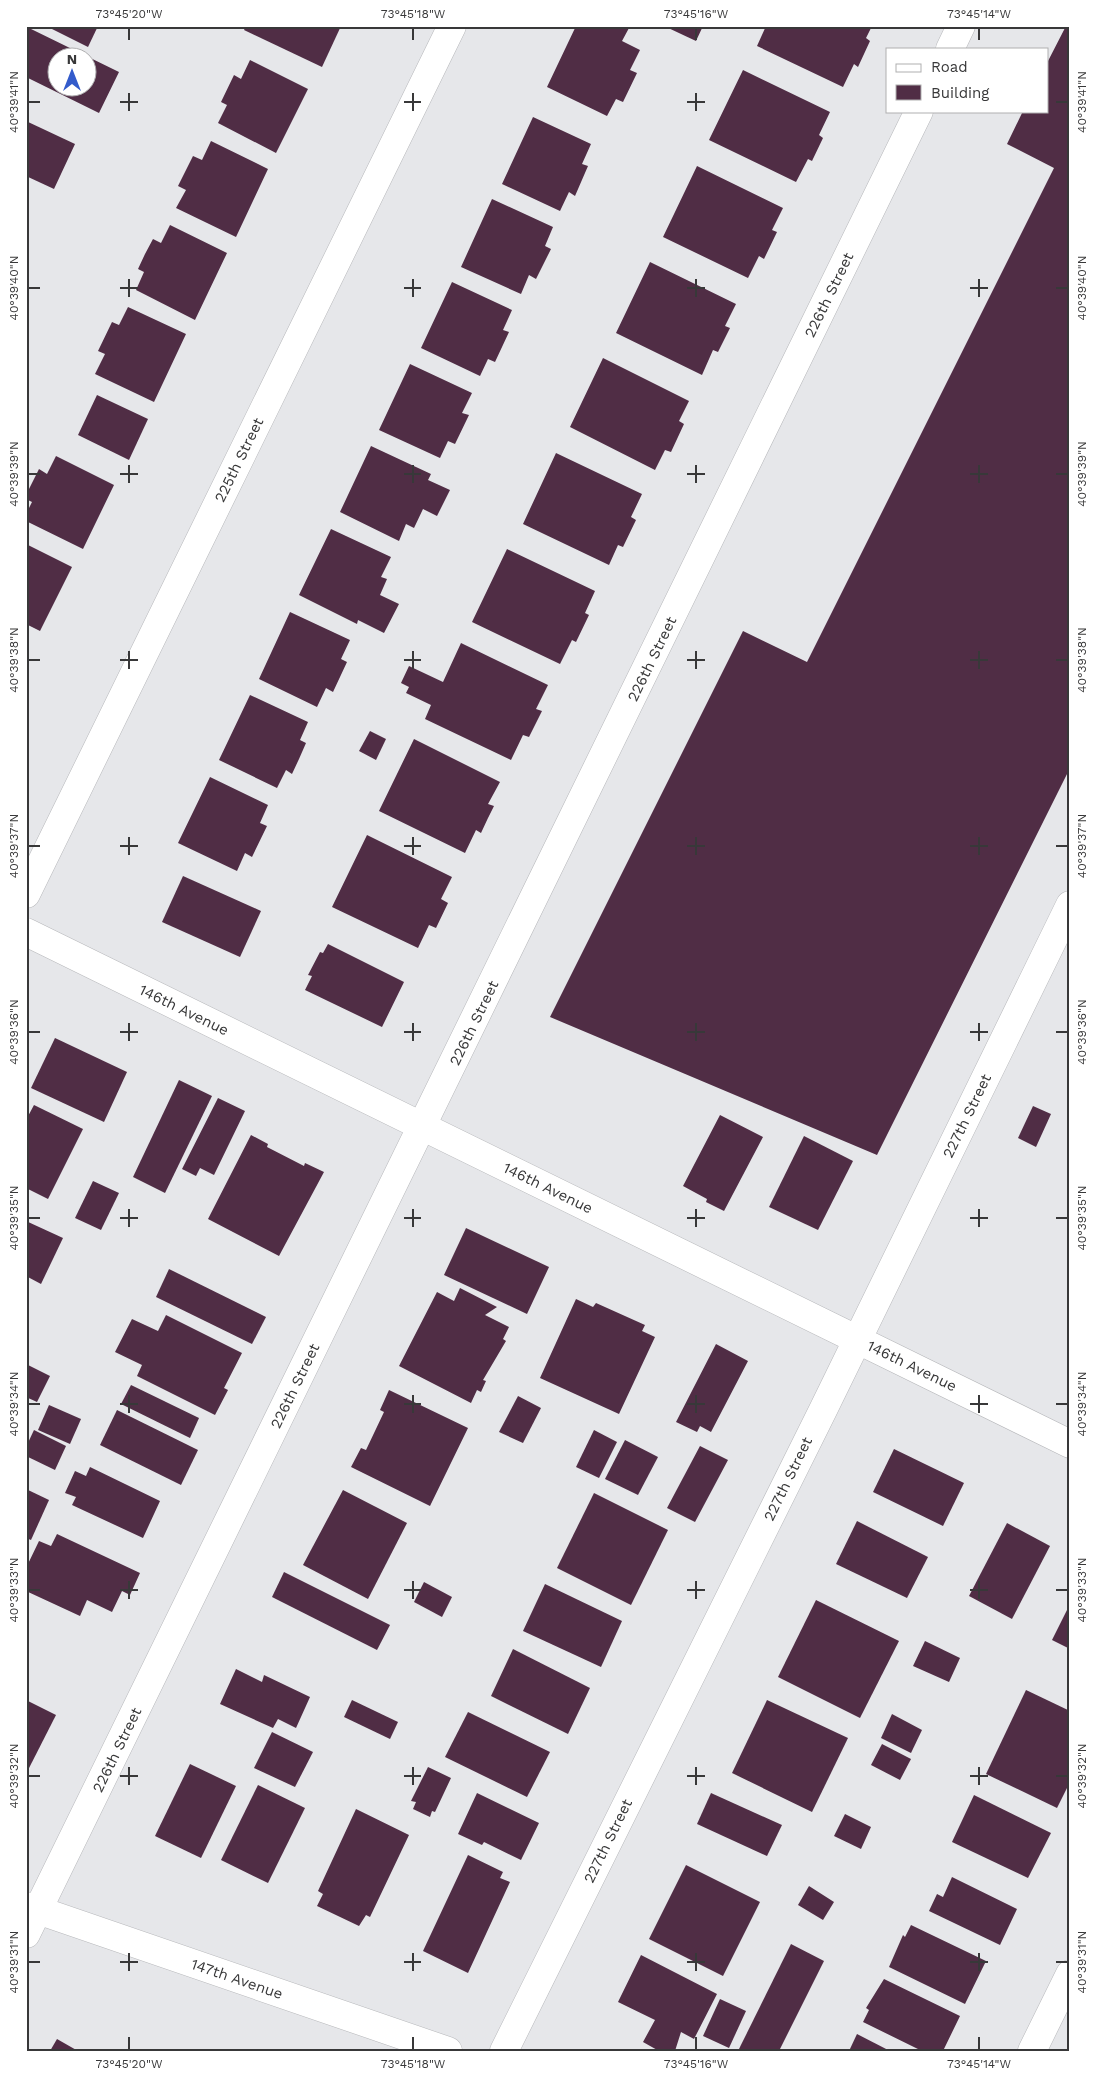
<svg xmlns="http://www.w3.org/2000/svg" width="1096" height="2077" font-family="'Work Sans',sans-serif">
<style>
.building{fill:#502d45;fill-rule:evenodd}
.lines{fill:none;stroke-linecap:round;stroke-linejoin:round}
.minor-casing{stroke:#b7b8bb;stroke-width:29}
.minor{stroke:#fff;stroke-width:28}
.ticks{fill:none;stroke:#383839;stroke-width:2}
.labels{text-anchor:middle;stroke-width:5;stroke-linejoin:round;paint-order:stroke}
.street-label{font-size:15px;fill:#383839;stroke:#fff}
.neatline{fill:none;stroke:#383839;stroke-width:2}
.ticks-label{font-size:12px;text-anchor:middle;fill:#383839}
</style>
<rect width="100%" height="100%" fill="#e6e7ea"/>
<g class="building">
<polygon points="46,26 98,26 88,47"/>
<polygon points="246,26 341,26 322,67 244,30"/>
<polygon points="576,26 624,26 629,28 622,41 640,50 630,70 637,73 623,102 616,99 607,116 547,87"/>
<polygon points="664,26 703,26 696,41"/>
<polygon points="766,26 872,26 866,38 870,41 858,67 854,64 843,87 757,46"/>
<polygon points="1066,26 1070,26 1070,768 877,1155 550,1017 743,631 807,662 1054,168 1007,144 1023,111 1047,111 1047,63"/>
<path d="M29,28L119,72L99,113L26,77V30ZM58,58H88V88H58Z"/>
<polygon points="250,60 308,89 276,153 218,123 227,105 221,102 234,75 241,79"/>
<polygon points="743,70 830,112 819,135 823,138 812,161 808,159 796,182 709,140"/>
<polygon points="533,117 591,144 582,164 588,166 575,196 569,192 560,211 502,184"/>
<polygon points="26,121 75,144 54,189 26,176"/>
<polygon points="211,141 268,169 236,237 176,208 186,190 178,186 193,156 202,160"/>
<polygon points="697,166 783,208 772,230 777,232 764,259 759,256 748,278 663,237"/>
<polygon points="492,199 553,227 545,246 551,249 536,279 529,275 521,294 461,267"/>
<polygon points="170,225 227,253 195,320 136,290 144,272 138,269 145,254 153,239 161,243"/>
<polygon points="650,262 736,304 725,326 730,328 718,352 713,350 702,375 616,333"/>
<polygon points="452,282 512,310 503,330 509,332 495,362 488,359 480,376 421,348"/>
<polygon points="128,307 186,334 154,402 95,374 105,354 98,351 112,322 119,325"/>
<polygon points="603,358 689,401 679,421 684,424 671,452 665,450 655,470 570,427"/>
<polygon points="410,364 472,393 462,413 469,415 455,444 448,441 440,458 379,430"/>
<polygon points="97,395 148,419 129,460 78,435"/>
<polygon points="371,446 431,474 428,480 450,490 437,516 423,509 414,528 406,524 399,541 340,512"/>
<polygon points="556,453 642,494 631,517 636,520 623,547 618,545 609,565 523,524"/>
<polygon points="56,456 114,485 83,549 26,521 26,514 32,502 26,499 26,495 39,469 47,474"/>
<polygon points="331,529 391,557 381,577 387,579 380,595 399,604 384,633 358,620 357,624 299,595"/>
<polygon points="26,544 72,567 40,631 26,624"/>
<polygon points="507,549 595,591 585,613 589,615 576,642 572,640 560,664 472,622"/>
<polygon points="290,612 350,640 341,659 347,662 333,692 326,688 317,707 259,679"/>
<polygon points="461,643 548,685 536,709 542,711 529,737 523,735 511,760 425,719 431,705 406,693 409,687 401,683 409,666 443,682"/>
<polygon points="250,695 308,722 300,740 306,743 299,759 292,774 286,770 277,788 219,760"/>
<polygon points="370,731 386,739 376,760 359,751"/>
<polygon points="414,739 500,782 488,804 494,806 488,818 481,833 476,830 465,853 379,811"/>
<polygon points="210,777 268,805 260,823 267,826 252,857 245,853 237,871 178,843"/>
<polygon points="367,835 452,877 441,899 448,903 436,928 429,925 418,948 332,907"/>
<polygon points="183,876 261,911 240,957 162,922"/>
<polygon points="328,944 404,982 382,1027 305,990 312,976 308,975 320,952 323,953"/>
<polygon points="55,1038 127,1072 104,1122 31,1088"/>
<polygon points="179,1080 212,1096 165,1193 133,1177"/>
<polygon points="218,1098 245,1111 214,1175 200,1168 196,1176 182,1169"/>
<polygon points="34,1105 83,1129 48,1199 26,1188 26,1120"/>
<polygon points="1033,1106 1051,1114 1036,1147 1018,1138"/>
<polygon points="720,1115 763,1137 724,1211 706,1202 707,1199 683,1186"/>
<polygon points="251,1135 268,1144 267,1147 304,1166 305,1163 324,1172 279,1256 208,1219"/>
<polygon points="804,1136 853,1161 818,1230 769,1207"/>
<polygon points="93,1181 119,1193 101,1230 75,1218"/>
<polygon points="26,1221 63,1238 41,1284 26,1276"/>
<polygon points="466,1228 549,1267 527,1314 444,1275"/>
<polygon points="169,1269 266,1317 252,1344 156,1297"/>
<polygon points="460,1288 497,1307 485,1315 509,1327 503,1339 506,1341 483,1380 486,1381 481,1392 477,1390 471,1403 399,1366 437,1292 454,1301"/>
<polygon points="576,1299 593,1307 596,1303 645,1325 642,1331 655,1337 619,1414 540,1378"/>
<polygon points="166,1315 242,1353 224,1388 228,1390 215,1415 137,1376 142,1365 115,1352 132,1319 158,1331"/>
<polygon points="716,1344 748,1361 711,1432 700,1426 697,1432 676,1422"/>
<polygon points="26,1364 50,1376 37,1402 26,1397"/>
<polygon points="131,1385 199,1418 190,1438 121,1404"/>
<polygon points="389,1390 468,1428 430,1506 351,1467 361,1448 366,1450 384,1412 380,1410"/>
<polygon points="518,1396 541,1408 523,1443 499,1432"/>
<polygon points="49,1405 81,1419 70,1444 38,1430"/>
<polygon points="117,1410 198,1450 181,1485 100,1445"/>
<polygon points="34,1430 66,1446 55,1470 26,1456 26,1447"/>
<polygon points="594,1430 617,1442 599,1478 576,1467"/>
<polygon points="625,1440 658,1457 638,1495 605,1479"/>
<polygon points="700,1446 728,1460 695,1522 667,1508"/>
<polygon points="894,1449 964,1483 943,1526 873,1492"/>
<polygon points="90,1467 160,1501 143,1538 72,1505 76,1497 65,1493 75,1471 86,1476"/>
<polygon points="26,1489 49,1500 31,1540 26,1538"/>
<polygon points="343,1490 407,1523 368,1599 303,1565"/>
<polygon points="594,1493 668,1530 631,1605 557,1568"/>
<polygon points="857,1521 928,1557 907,1598 836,1564"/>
<polygon points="1007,1523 1050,1546 1012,1619 969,1596"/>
<polygon points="57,1534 140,1573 130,1595 122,1591 112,1612 87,1600 80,1616 26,1591 26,1568 39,1541 51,1546"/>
<polygon points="284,1572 390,1625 377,1650 272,1597"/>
<polygon points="424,1582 452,1597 442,1617 414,1602"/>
<polygon points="545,1584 622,1621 601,1667 523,1631"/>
<polygon points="816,1600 899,1641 860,1718 778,1677"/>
<polygon points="1070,1604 1070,1649 1052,1640"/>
<polygon points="925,1641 960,1658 949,1682 913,1666"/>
<polygon points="513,1649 590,1688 568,1734 491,1696"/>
<polygon points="236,1669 262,1682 264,1675 310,1697 296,1728 278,1719 273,1728 220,1704"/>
<polygon points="1026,1690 1070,1711 1070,1782 1057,1808 986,1774"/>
<polygon points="26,1700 56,1715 26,1774"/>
<polygon points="352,1700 398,1722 390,1739 344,1717"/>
<polygon points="767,1700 848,1738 812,1812 732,1773"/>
<polygon points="468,1712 550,1752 527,1797 445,1757"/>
<polygon points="892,1714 922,1730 911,1753 881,1738"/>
<polygon points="272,1732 313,1752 295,1787 254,1768"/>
<polygon points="882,1744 911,1759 900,1780 871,1765"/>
<polygon points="190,1764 236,1786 201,1858 155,1836"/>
<polygon points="428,1767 451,1778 435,1812 432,1811 430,1817 413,1809 416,1802 411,1801"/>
<polygon points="258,1785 305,1808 268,1883 221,1860"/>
<polygon points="477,1793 539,1823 521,1860 484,1842 482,1845 458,1834"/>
<polygon points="711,1793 782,1825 767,1856 697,1824"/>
<polygon points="974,1795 1051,1833 1028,1878 952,1842"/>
<polygon points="356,1809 409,1835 370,1917 366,1915 359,1926 317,1906 323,1894 318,1891"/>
<polygon points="845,1814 871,1827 861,1849 834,1836"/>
<polygon points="468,1855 503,1872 500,1878 510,1882 468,1973 423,1951"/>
<polygon points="686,1865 760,1902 723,1976 649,1939"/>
<polygon points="952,1877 1017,1909 1000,1945 929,1911 937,1894 943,1897"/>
<polygon points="809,1886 834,1902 823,1920 798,1905"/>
<polygon points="911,1925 986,1961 965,2004 889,1967 903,1935 905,1937"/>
<polygon points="791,1944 824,1961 779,2051 738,2051"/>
<polygon points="641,1955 717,1994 694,2039 681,2032 675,2051 659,2051 643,2042 655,2020 618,2002"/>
<polygon points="884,1979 960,2016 943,2051 922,2051 863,2022 869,2010 866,2008"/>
<polygon points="720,1999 746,2011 729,2048 703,2036"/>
<polygon points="857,2034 890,2051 849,2051"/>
<polygon points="57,2039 78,2051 50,2051"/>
</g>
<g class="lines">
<defs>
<g id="minor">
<polyline points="950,49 961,26"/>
<polyline points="26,894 452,26"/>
<polyline points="26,932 1070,1444"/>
<polyline points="26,1906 448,2051"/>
<polyline points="26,1934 919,111"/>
<polyline points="504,2051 823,1410 1070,905"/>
<polyline points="1032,2051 1070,1974"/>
</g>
</defs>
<use href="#minor" class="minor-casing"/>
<use href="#minor" class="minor"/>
</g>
<path class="ticks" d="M129,28V40M413,28V40M696,28V40M979,28V40M129,93V111M413,93V111M696,93V111M28,102H40M120,102H138M404,102H421M687,102H705M1056,102H1068M129,279V297M413,279V297M696,279V297M979,279V297M28,288H40M120,288H138M404,288H421M687,288H705M970,288H988M1056,288H1068M129,465V483M413,465V483M696,465V483M979,465V483M28,474H40M120,474H138M404,474H421M687,474H705M970,474H988M1056,474H1068M129,651V669M413,651V669M696,651V669M979,651V669M28,660H40M120,660H138M404,660H421M687,660H705M970,660H988M1056,660H1068M129,837V855M413,837V855M696,837V855M979,837V855M28,846H40M120,846H138M404,846H421M687,846H705M970,846H988M1056,846H1068M129,1023V1041M413,1023V1041M696,1023V1041M979,1023V1041M28,1032H40M120,1032H138M404,1032H421M687,1032H705M970,1032H988M1056,1032H1068M129,1209V1227M413,1209V1227M696,1209V1227M979,1209V1227M28,1218H40M120,1218H138M404,1218H421M687,1218H705M970,1218H988M1056,1218H1068M129,1395V1413M413,1395V1413M696,1395V1413M979,1395V1413M28,1404H40M120,1404H138M404,1404H421M687,1404H705M970,1404H988M1056,1404H1068M129,1581V1599M413,1581V1599M696,1581V1599M979,1581V1599M28,1590H40M120,1590H138M404,1590H421M687,1590H705M970,1590H988M1056,1590H1068M129,1767V1785M413,1767V1785M696,1767V1785M979,1767V1785M28,1776H40M120,1776H138M404,1776H421M687,1776H705M970,1776H988M1056,1776H1068M129,1953V1971M413,1953V1971M696,1953V1971M979,1953V1971M28,1962H40M120,1962H138M404,1962H421M687,1962H705M970,1962H988M1056,1962H1068M129,2037V2050M413,2037V2050M696,2037V2050M979,2037V2050"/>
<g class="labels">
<g class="street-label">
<text transform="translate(829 295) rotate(-64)" y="5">226th Street</text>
<text transform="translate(239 460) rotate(-64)" y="5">225th Street</text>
<text transform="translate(652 659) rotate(-64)" y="5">226th Street</text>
<text transform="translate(184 1010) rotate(26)" y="5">146th Avenue</text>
<text transform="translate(474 1023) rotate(-64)" y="5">226th Street</text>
<text transform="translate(967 1116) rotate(-64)" y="5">227th Street</text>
<text transform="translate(548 1188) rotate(26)" y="5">146th Avenue</text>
<text transform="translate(912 1366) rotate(26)" y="5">146th Avenue</text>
<text transform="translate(295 1386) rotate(-64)" y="5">226th Street</text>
<text transform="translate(788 1479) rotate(-64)" y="5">227th Street</text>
<text transform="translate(117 1750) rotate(-64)" y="5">226th Street</text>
<text transform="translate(608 1841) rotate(-64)" y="5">227th Street</text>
<text transform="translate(237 1979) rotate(19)" y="5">147th Avenue</text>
</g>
</g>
<rect width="1096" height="2077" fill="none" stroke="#ffffff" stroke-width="55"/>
<rect x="886" y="48" width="162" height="65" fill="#ffffff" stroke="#afafb0"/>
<rect x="896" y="64" width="25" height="8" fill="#ffffff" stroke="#afafb0"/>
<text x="931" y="72" font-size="15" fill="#383839">Road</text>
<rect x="896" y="85" width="25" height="15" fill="#502d45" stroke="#afafb0"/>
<text x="931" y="98" font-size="15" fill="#383839">Building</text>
<g transform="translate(72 72)"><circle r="24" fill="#ffffff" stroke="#afafb0"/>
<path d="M0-4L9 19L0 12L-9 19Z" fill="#335bcb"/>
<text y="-8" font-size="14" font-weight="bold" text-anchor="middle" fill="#383839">N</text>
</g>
<rect x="28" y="28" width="1040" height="2022" class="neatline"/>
<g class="ticks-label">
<text x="129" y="18">73°45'20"W</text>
<text x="413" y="18">73°45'18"W</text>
<text x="696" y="18">73°45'16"W</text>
<text x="979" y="18">73°45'14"W</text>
<text transform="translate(14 102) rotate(-90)" y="4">40°39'41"N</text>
<text transform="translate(1082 102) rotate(-90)" y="4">40°39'41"N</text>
<text transform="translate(14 288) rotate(-90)" y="4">40°39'40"N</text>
<text transform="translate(1082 288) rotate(-90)" y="4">40°39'40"N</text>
<text transform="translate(14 474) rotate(-90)" y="4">40°39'39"N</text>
<text transform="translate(1082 474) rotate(-90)" y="4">40°39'39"N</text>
<text transform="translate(14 660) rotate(-90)" y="4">40°39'38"N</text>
<text transform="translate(1082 660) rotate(-90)" y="4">40°39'38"N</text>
<text transform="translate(14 846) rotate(-90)" y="4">40°39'37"N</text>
<text transform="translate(1082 846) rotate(-90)" y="4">40°39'37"N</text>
<text transform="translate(14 1032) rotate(-90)" y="4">40°39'36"N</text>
<text transform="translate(1082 1032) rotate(-90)" y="4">40°39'36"N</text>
<text transform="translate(14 1218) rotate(-90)" y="4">40°39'35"N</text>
<text transform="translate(1082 1218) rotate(-90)" y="4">40°39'35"N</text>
<text transform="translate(14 1404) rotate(-90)" y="4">40°39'34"N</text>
<text transform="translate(1082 1404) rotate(-90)" y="4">40°39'34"N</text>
<text transform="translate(14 1590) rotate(-90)" y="4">40°39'33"N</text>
<text transform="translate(1082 1590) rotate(-90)" y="4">40°39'33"N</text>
<text transform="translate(14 1776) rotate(-90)" y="4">40°39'32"N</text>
<text transform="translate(1082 1776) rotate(-90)" y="4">40°39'32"N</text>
<text transform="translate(14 1962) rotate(-90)" y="4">40°39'31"N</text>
<text transform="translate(1082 1962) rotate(-90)" y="4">40°39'31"N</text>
<text x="129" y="2068">73°45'20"W</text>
<text x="413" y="2068">73°45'18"W</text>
<text x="696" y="2068">73°45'16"W</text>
<text x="979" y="2068">73°45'14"W</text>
</g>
</svg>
